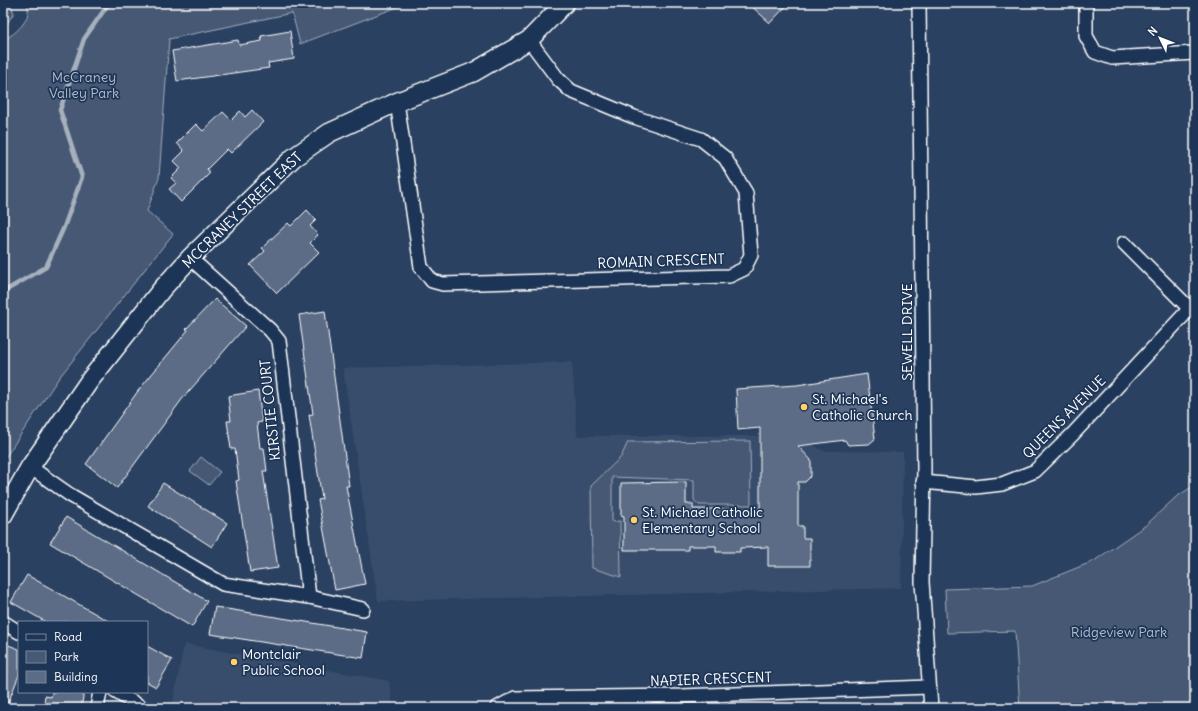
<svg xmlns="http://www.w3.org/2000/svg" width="1198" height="711" font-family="Delius,sans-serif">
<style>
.built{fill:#394e6c}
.green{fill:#465975;stroke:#a2acba}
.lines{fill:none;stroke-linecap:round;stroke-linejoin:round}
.stream{stroke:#a7b1be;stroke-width:4.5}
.building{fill:#5b6c86;stroke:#fff}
.street-casing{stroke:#fff;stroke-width:16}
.secondary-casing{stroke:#fff;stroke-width:21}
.street{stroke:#1d3557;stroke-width:13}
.secondary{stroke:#1d3557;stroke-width:18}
.poi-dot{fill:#ffd166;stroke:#1d3557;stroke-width:1.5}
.labels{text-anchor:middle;stroke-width:3.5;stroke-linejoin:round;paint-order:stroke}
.park-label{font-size:14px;fill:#b5bdc8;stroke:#1d3557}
.street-label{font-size:14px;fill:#fff;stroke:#1d3557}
.poi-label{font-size:14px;fill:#fff;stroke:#1d3557;text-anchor:start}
</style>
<rect width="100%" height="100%" fill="#2a4161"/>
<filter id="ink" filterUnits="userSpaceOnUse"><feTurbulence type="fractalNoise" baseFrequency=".025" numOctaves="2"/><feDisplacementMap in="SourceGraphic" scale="8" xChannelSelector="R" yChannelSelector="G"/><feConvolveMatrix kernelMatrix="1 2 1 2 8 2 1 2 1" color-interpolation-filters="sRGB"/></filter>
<g filter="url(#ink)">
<g class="built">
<polygon points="572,362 577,436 800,436 823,451 903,452 901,588 378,601 343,368"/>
<polygon points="184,644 389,681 393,708 172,708"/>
</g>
<g class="green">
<polygon points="3,3 10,3 14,13 6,25 3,27"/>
<path d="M26,3H408L300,44L292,13L169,39L159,178L147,211L173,234L58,379L3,461V47L5,39C17,33 34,17 26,3Z"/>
<polygon points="750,441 751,505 699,505 694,500 694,480 612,477 612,522 620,521 621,577 592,568 591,486 621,457 628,442"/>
<polygon points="201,457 220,472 209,485 190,471"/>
<polygon points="1195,485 1195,708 1020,708 1015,631 947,633 945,589 1032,586 1094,561 1146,525 1176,497"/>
</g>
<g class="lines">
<polyline class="stream" points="3,292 46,267 64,227 82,177 60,110 84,39 109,3"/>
</g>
<g class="building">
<polygon points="748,3 789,3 770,23"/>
<polygon points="290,31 294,59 268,63 269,68 177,81 172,51 238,40 239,45 262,41 261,36"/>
<polygon points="252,110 263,122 231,153 227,149 207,169 210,173 181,202 169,189 176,183 171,178 181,168 174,161 184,151 177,143 196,124 203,131 223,112 231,120 240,111 245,117"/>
<polygon points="307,210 316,220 310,226 318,235 310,243 319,252 277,293 250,265 265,251 262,248 288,223 291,226"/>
<polygon points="215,299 246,326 183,398 117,488 86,464 138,391 188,330 186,329"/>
<polygon points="325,311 349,486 346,486 365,584 335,590 318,500 322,499 309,415 313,414 299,315"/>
<polygon points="867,374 875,439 869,444 848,445 845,440 798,446 811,460 811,476 805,482 798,482 798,526 803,526 803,538 810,538 810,566 768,566 768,547 740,548 740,552 716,552 716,546 688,546 688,550 624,550 624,516 621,515 621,483 686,482 686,504 693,504 693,509 760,509 760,428 738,430 736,389 797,385"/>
<polygon points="258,391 262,422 257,423 260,448 264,448 267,471 263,471 278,568 250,572 236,481 239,480 235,449 231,449 227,421 231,421 228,396"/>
<polygon points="163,483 227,523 212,547 148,506"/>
<polygon points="66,517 207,601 192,627 50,543"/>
<polygon points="27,575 110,622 46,622 11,602"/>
<polygon points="215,607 367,632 363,658 210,634"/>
<polygon points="3,643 19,649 19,675 6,708 3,708"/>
<polygon points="147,646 172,660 156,687 147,682"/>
<polygon points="52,692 84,692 81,708 43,708 45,696 51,697"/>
</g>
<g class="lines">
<defs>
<g id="street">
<polyline points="919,3 924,469 922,582 931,708"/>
<polyline points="1086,3 1086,36 1095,52 1112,58 1195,53"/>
<polyline points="397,102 421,267 432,281 443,284 729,276 744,269 751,255 746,193 725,158 701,139 634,117 571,91 558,79 529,40"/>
<polyline points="1124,243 1189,308"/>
<polyline points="30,467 70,495 223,584 309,597 279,341 270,330 190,258"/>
<polyline points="923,482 976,487 1002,484 1035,471 1072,435 1195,303"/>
<polyline points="309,597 363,609"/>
<polyline points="3,622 19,632"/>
<polyline points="116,692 141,707"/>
<polyline points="97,708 100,692"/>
<polyline points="497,708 515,698 682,696 929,687"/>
</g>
<polyline id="secondary" points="3,515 30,467 90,380 162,289 190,258 293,158 329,133 397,102 474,72 529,40 565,3"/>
</defs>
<use href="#street" class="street-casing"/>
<use href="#secondary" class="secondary-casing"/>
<use href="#street" class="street"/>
<use href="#secondary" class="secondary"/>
</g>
</g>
<g class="poi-dot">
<circle cx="804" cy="407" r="4"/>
<circle cx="634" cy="520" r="4"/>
<circle cx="234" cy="662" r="4"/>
</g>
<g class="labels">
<g class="park-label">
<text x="84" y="82">McCraney<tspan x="84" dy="16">Valley Park</tspan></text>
<text x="1119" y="637">Ridgeview Park</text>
</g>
<g class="street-label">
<text transform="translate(242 210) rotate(-44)" y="5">MCCRANEY STREET EAST</text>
<text transform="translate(661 261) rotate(-2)" y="5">ROMAIN CRESCENT</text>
<text transform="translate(907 332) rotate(-90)" y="5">SEWELL DRIVE</text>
<text transform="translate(270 410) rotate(-96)" y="5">KIRSTIE COURT</text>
<text transform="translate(1064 417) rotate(-45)" y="5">QUEENS AVENUE</text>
<text transform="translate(711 679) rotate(-2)" y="5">NAPIER CRESCENT</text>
</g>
<g class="poi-label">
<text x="812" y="404">St. Michael's<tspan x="812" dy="16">Catholic Church</tspan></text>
<text x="642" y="517">St. Michael Catholic<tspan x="642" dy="16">Elementary School</tspan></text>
<text x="242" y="659">Montclair<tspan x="242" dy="16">Public School</tspan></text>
</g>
</g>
<rect width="1198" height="711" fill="none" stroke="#1d3557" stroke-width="16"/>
<rect x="8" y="8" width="1182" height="695" fill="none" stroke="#fff" stroke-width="1.5" filter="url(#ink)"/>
<rect x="18" y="621" width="130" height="72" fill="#1d3557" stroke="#77869a"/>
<rect x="26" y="634" width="20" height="6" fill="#1d3557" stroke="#77869a"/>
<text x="54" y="641" font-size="12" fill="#ffffff">Road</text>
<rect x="26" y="651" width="20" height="12" fill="#465975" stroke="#77869a"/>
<text x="54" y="661" font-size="12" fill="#ffffff">Park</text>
<rect x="26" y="671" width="20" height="12" fill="#5b6c86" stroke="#77869a"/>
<text x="54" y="681" font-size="12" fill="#ffffff">Building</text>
<g transform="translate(1160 38) rotate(313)" stroke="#1d3557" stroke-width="3" paint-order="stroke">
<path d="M0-3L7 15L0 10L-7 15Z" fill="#ffffff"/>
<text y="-6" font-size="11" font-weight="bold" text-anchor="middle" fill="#ffffff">N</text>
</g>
</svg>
